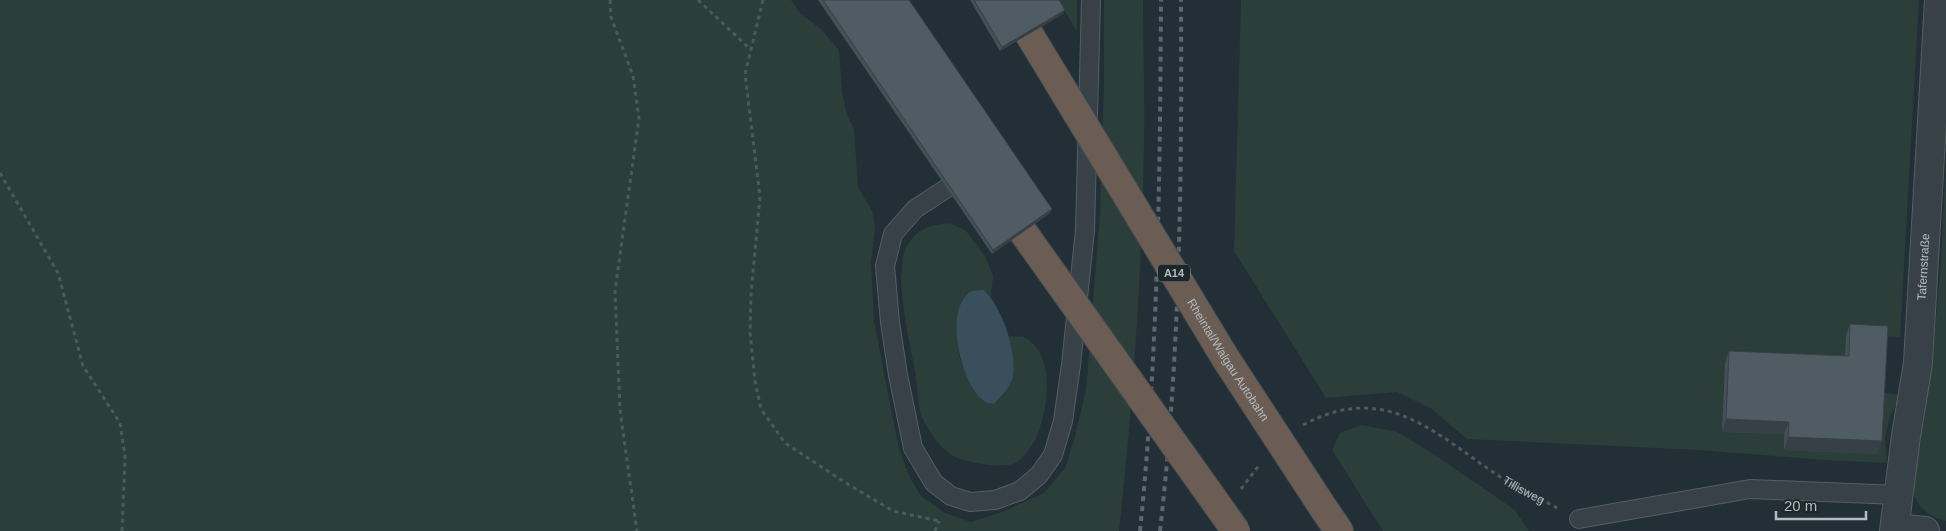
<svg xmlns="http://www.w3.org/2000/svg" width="1946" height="531" font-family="Helvetica,sans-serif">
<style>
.green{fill:#2b3e39}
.water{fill:#394f5b}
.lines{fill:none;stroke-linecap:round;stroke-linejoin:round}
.service-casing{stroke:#545f64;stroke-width:20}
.minor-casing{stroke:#545f64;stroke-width:30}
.motorway-casing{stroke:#414c51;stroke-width:30}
.path{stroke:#4a5b59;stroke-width:3;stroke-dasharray:4 4;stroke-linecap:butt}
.service{stroke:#374147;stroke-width:18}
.minor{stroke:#374147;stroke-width:28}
.motorway{stroke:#6c5d54;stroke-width:28}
.rail{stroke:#5b686f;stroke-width:4;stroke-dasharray:5 5;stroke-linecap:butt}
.motorway-bridge-casing{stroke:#414c51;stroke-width:30;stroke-linecap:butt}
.motorway-bridge{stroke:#6c5d54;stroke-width:28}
.wall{fill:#444f56}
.shaded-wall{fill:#374046}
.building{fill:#4f5c64;stroke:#374046}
.labels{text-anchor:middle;stroke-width:4.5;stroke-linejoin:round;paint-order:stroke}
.shield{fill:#1c262b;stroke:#848f95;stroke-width:1}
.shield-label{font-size:11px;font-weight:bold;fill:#b1bcc3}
.street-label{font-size:12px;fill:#b1bcc3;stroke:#1c262b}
</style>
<rect width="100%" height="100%" fill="#232f36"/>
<g class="green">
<path d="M0,0H791L800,13L822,30L839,50L842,92L847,115L854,129L858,187L872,211L875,227L871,262L874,321L899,449L910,478L921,496L945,513L971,522L1007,510L1044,493L1065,468L1074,440L1086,390L1100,214L1104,82V0H1143C1143,48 1145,96 1144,144C1142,273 1133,403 1119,531H0Z"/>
<polygon points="1058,0 1077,0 1077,31"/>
<polygon points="1241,0 1919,0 1900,337 1885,336 1881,392 1900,395 1889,420 1885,438 1887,463 1824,460 1700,450 1467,439 1432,409 1397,392 1326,398 1234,251"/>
<path d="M1946,159V521C1929,517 1918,508 1913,492L1932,364L1941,262Z"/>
<path d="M950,223L966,231L985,256L993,276L991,297L984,290L958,352C965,372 972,398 994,404L1006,393L1013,360L1009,336C1014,337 1019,336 1024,337C1027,338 1030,341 1033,344C1059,367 1046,447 1015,463C1001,469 969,463 955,457C943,452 927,429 922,417C917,403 918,386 915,372C910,341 893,276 906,248C916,228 930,225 950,223Z"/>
<polygon points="1362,425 1397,432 1429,451 1515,510 1529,531 1383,531 1332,450 1340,433"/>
</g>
<path class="water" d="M984,290C1002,307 1019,355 1012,380C1008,390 1001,397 994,404C990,403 985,403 983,400C961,384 942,307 972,291C975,290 981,290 984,290Z"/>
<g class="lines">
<defs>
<g id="service">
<polyline points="947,188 915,209 893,234 885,266 890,322 898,375 913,448 934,483 951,496 970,502 995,500 1020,491 1039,475 1053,455 1063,421 1071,365 1085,230 1091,0"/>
<polyline points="1579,519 1750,489 1899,495"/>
</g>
<g id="minor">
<polyline points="1895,528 1925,531"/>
<path id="s2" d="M1894,531L1906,436L1918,363L1939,0"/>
</g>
<polyline id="motorway" points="1324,509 1339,531"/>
</defs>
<use href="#service" class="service-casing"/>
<use href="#minor" class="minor-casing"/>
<use href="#motorway" class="motorway-casing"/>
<g class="path">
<polyline points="610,0 611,17 633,76 639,118 615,291 620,410 637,531"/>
<polyline points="698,0 750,49"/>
<polyline points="763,0 745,74 760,197 751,294 750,333 755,381 761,409 785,443 846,483 893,511 939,521"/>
<polyline points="0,173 58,273 83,366 120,423 125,457 122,531"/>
<path id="s1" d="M1303,425C1388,379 1438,437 1505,480C1522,491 1541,499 1559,509"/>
<polyline points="1241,489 1260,464"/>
<polyline points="935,531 939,521"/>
</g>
<use href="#service" class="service"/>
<use href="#minor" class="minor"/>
<use href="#motorway" class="motorway"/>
<g class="rail">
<path d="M1140,531C1158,354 1160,177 1161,0"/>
<path d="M1160,531C1180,355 1182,177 1181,0"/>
</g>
<defs>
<g id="motorway-bridge">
<path id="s3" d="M1029,34L1226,359L1324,509"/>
<polyline points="1023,232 1236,531"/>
</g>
</defs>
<use href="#motorway-bridge" class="motorway-bridge-casing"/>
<use href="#motorway-bridge" class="motorway-bridge"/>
</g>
<g class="wall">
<polygon points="818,0 909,0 1052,209 1050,213 992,254"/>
<polygon points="970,0 1059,0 1063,14 1000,51"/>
<polygon points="1850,324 1877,454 1784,450 1784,434 1722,432 1725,363 1729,351 1845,356 1846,336"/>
</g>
<g class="shaded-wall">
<polygon points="1065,10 1063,14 1000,51 1002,47"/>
<polygon points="1052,209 1050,213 992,254 993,250"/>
<polygon points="1726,419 1789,422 1784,434 1722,432"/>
<polygon points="1788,437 1882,441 1877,454 1784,450"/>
</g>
<g class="building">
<polygon points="823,0 909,0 1052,209 993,250"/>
<polygon points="974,0 1059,0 1065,10 1002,47"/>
<polygon points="1850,324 1888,326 1882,441 1788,437 1789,422 1726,419 1729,351 1849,356"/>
</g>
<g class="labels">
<rect class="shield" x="1158" y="264.5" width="32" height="17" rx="4"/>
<g class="shield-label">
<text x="1174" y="277">A14</text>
</g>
<g class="street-label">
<text dy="4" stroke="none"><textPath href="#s2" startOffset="266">Tafernstraße</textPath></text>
<text dy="4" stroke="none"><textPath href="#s3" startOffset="382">Rheintal/Walgau Autobahn</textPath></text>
<text dy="4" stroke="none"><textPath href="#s1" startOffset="246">Tillisweg</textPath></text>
</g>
</g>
<path d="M1776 511v8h90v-8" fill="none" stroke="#b1bcc3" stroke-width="2.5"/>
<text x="1784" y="511" font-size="15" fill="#b1bcc3" stroke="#1c262b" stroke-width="4" paint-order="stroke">20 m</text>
</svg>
